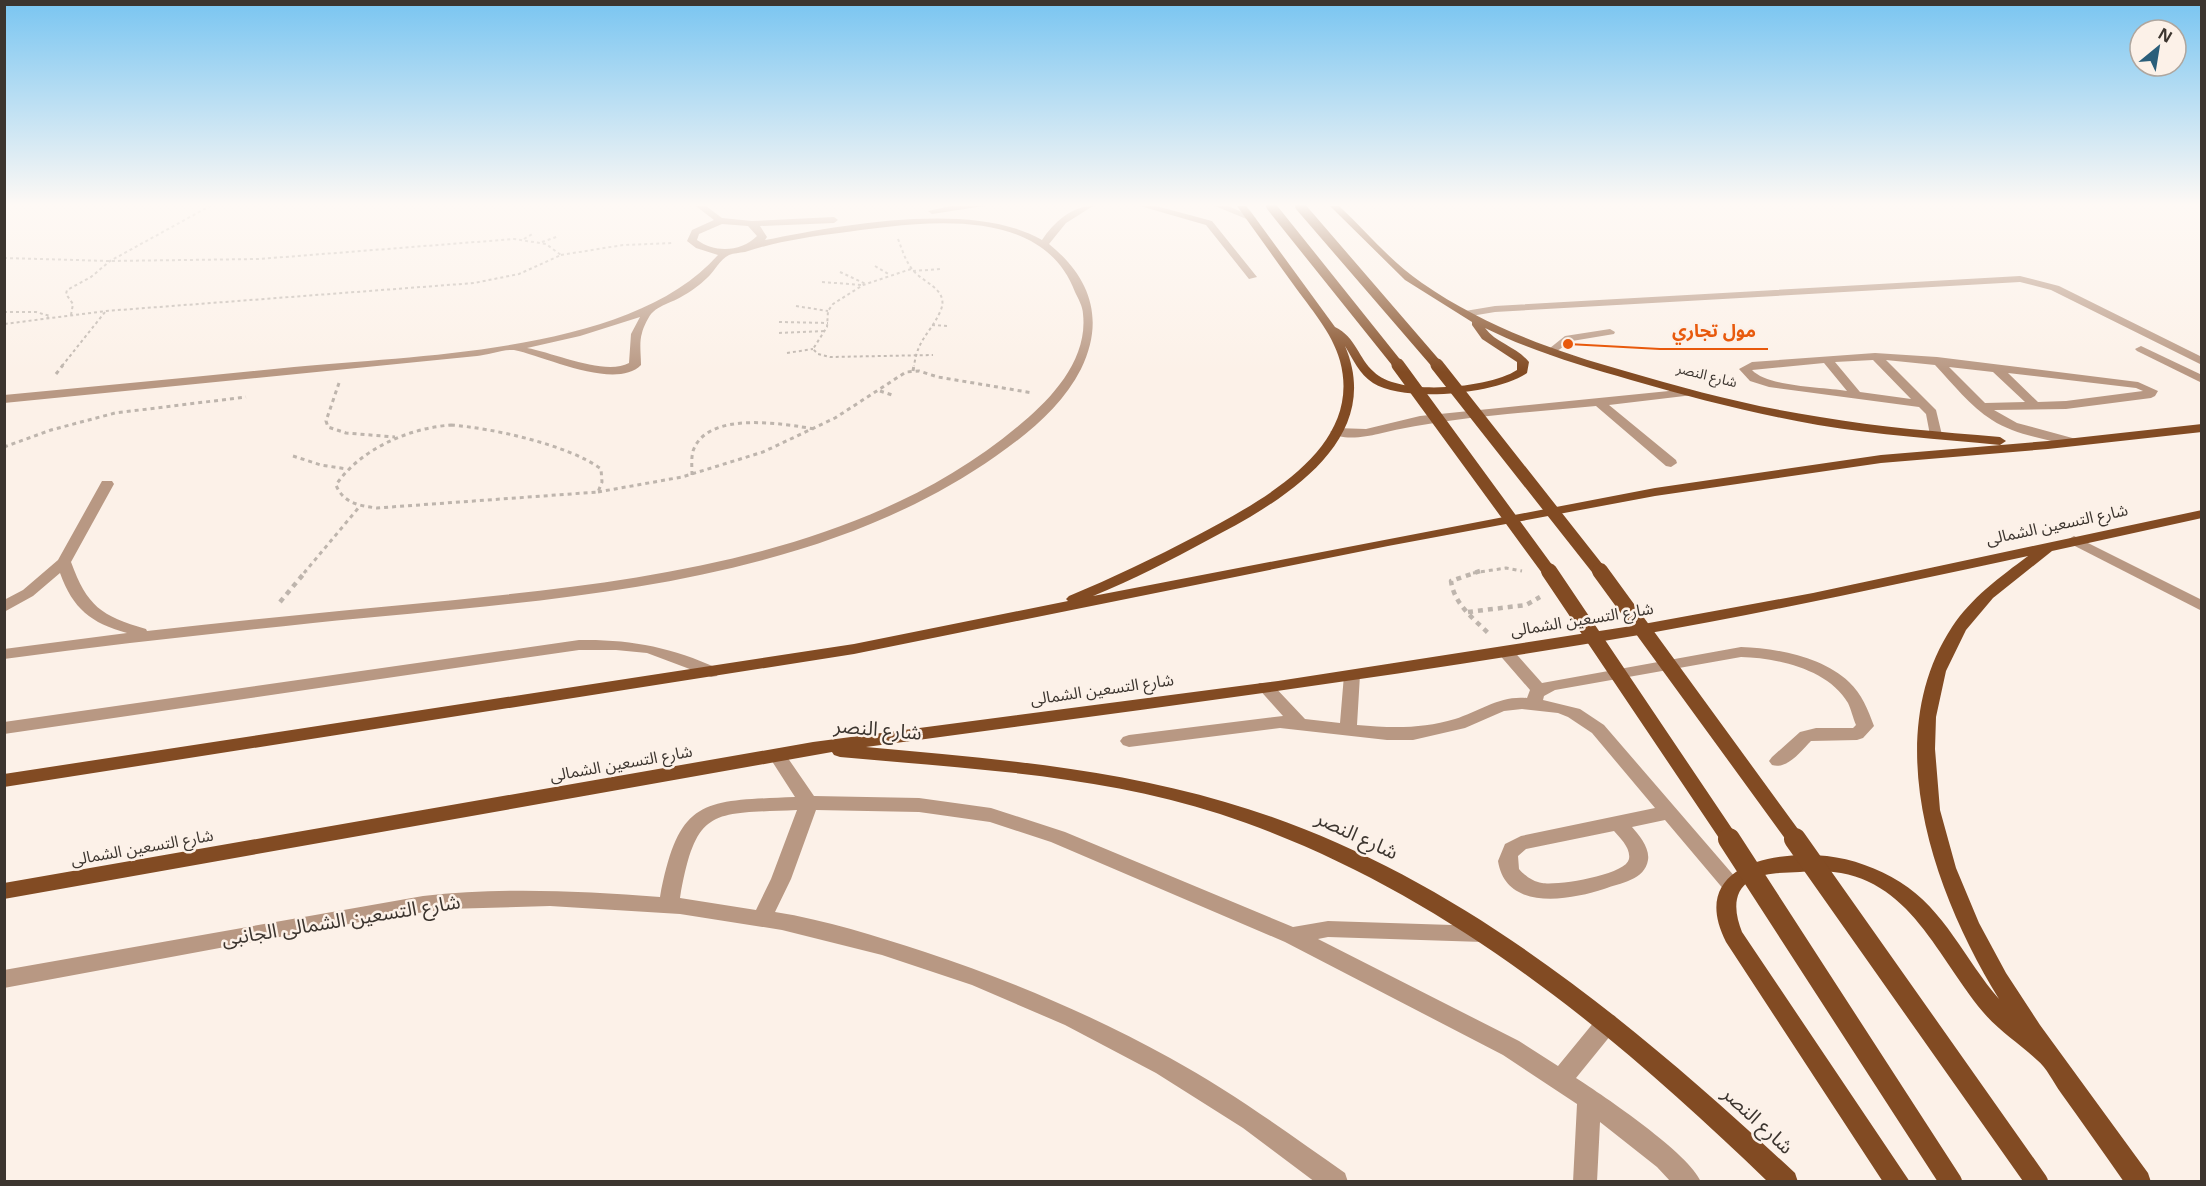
<svg xmlns="http://www.w3.org/2000/svg" width="2206" height="1186" font-family="'Open Sans','Noto Sans Arabic',sans-serif">
<style>
.lines{fill:none;stroke-linecap:round;stroke-linejoin:round}
.path-far2{stroke:#beb5ad;stroke-width:2;stroke-dasharray:3 3;stroke-linecap:butt}
.path-far1{stroke:#beb5ad;stroke-width:3;stroke-dasharray:4 4;stroke-linecap:butt}
.path{stroke:#beb5ad;stroke-width:4.5;stroke-dasharray:5 5;stroke-linecap:butt}
.minor{fill:#b89883;fill-rule:evenodd}
.major{fill:#824b23;fill-rule:evenodd}
.major-bridge-far3{stroke:#824b23;stroke-width:10}
.major-bridge-far2{stroke:#824b23;stroke-width:13}
.major-bridge-far1{stroke:#824b23;stroke-width:16}
.major-bridge{stroke:#824b23;stroke-width:22}
.labels{text-anchor:middle;stroke-width:5;stroke-linejoin:round;paint-order:stroke}
.far-street-label{font-size:14px;fill:#3c352f;stroke:#fcf1e8}
.street-label{font-size:16px;fill:#3c352f;stroke:#fcf1e8}
.near-street-label{font-size:20px;fill:#3c352f;stroke:#fcf1e8}
.leader{fill:none;stroke:#e8590c;stroke-width:2}
.callout-dot{fill:#e8590c;stroke:#fcf1e8;stroke-width:2}
.callout-label{font-size:18px;text-anchor:middle;font-weight:bold;fill:#e8590c;stroke:#fcf1e8;stroke-width:5;stroke-linejoin:round;paint-order:stroke}
</style>
<rect width="100%" height="100%" fill="#fcf1e8"/>
<g class="lines">
<g class="path-far2">
<polyline points="524,239 534,233"/>
<path d="M898,239C902,249 905,260 912,269C922,283 951,289 940,312C930,334 918,338 914,366"/>
<polyline points="542,242 559,236"/>
<polyline points="561,255 623,245 674,243"/>
<polyline points="4,258 110,261 259,259 514,239 546,244 561,255 519,274 474,283 106,311 4,324"/>
<polyline points="875,266 890,275"/>
<polyline points="911,269 863,285 833,304 828,311 827,327 813,349 818,354 830,357 933,355"/>
<polyline points="913,271 941,269"/>
<polyline points="840,272 866,284"/>
<polyline points="822,282 862,285"/>
<polyline points="796,306 828,311"/>
<polyline points="4,312 36,312 50,316 47,318"/>
<polyline points="71,315 73,304 66,294 67,290 91,277 110,261 210,206"/>
<polyline points="779,322 828,323"/>
<polyline points="932,325 948,326"/>
<polyline points="779,333 824,331"/>
<polyline points="787,353 813,349"/>
<polyline points="62,366 105,312"/>
</g>
<g class="path-far1">
<polyline points="913,371 914,365"/>
<polyline points="56,374 63,365"/>
<polyline points="339,383 326,421 328,427 346,433 395,437"/>
<polyline points="880,391 892,395"/>
<path d="M451,425C492,428 569,445 601,469L602,482L598,492L377,508C360,506 343,503 336,485C360,449 409,428 451,425Z"/>
<polyline points="4,447 51,430 115,413 246,397"/>
<polyline points="293,456 321,465 347,469"/>
<path d="M692,475C692,467 691,459 693,451C707,410 784,424 815,429"/>
<polyline points="598,492 682,477 763,452 835,418 906,372 919,371 938,377 1033,393"/>
<polyline points="304,573 360,506"/>
<polyline points="1473,573 1506,568 1522,571"/>
</g>
<g class="path">
<path d="M1480,571L1451,581C1454,604 1473,618 1489,634"/>
<polyline points="280,602 306,571"/>
<polyline points="1468,612 1526,605 1540,597"/>
</g>
<g class="minor">
<path d="M696,206H706L722,218L752,221L834,217L838,220L834,223L760,226L767,237L765,240C840,225 974,200 1042,240C1054,222 1072,206 1093,206L1066,223L1049,244C1091,278 1105,320 1081,369C1063,405 1029,433 996,456C804,591 539,600 313,623C210,634 107,645 4,659V649L127,633C91,623 73,609 60,573L33,596L4,612V600L23,590L58,560L102,481H112L114,484L71,562C87,606 101,616 146,629L147,631C243,620 339,611 434,602C634,582 865,558 1023,422C1054,396 1088,358 1083,314C1083,307 1078,298 1075,292C1041,201 914,223 839,233C807,237 775,242 745,252C739,253 734,253 729,255C720,259 714,272 707,278C700,285 690,292 681,297C673,302 660,305 653,312C649,315 643,328 642,333C639,342 641,355 641,365C615,391 545,356 514,350C504,349 487,355 477,356L4,403V395C101,386 197,377 294,367C417,355 632,353 718,255L696,248L687,241L692,230L714,220ZM722,224L748,226L757,236C741,252 715,253 697,240L699,234ZM640,317L631,334L629,363C605,376 555,353 527,348L580,336Z"/>
<polygon points="951,206 984,206 932,214 928,211"/>
<polygon points="1140,206 1156,206 1212,221 1257,277 1249,279 1206,225"/>
<polygon points="1215,206 1228,206 1256,218 1249,220"/>
<polygon points="2020,276 2059,286 2202,357 2202,365 2051,290 2020,282 1495,312 1465,317 1460,314 1465,311 1495,306"/>
<polygon points="1610,329 1615,332 1614,334 1572,341 1551,355 1545,352 1565,336"/>
<polygon points="2141,346 2202,375 2202,383 2137,351 2135,349"/>
<path d="M1875,353L1937,357L2138,382L2158,391L2155,396L2151,398L2066,409L1994,410L2017,423L2076,439L2078,442L2072,446C2046,439 2015,435 1992,420C1970,406 1953,384 1935,365L1886,360L1936,410L1942,435L1936,439L1930,435L1926,414L1919,407L1769,387L1750,381L1739,369L1752,362ZM1873,360L1911,399L1860,392L1835,362ZM1824,363L1847,391C1822,387 1768,387 1752,370ZM1949,367L1993,372L2025,402L1985,403ZM2008,373L2136,388L2143,391L2066,401L2038,402Z"/>
<path d="M1689,389L1695,393L1693,395L1609,405L1676,460L1677,463L1671,467L1666,466L1596,406C1524,413 1449,417 1378,434C1366,437 1340,441 1330,432L1336,428L1366,429L1420,416Z"/>
<polygon points="2074,536 2202,600 2202,611 2069,543 2067,540"/>
<path d="M579,640C629,639 671,647 717,668L719,672L717,676L711,677L647,653L616,650H579L4,734V722Z"/>
<path d="M1505,647L1511,648L1542,683L1741,647C1776,648 1823,657 1849,682C1862,694 1868,710 1874,726L1863,738L1857,740L1811,741C1801,751 1787,770 1772,765L1769,761L1772,757L1800,732L1816,728H1853L1856,725C1853,718 1851,709 1848,703C1828,669 1777,658 1741,657L1555,690L1544,696L1543,700L1580,709L1604,725L1742,885L1739,891L1732,893L1725,891L1665,820L1632,827C1639,835 1650,848 1648,860C1645,880 1620,883 1604,889C1570,900 1506,912 1498,861L1505,844L1521,836L1655,808L1592,733L1568,717L1558,713L1522,709L1504,711L1465,728L1413,740H1387L1280,728L1129,747L1123,745L1120,741L1123,737L1129,735L1283,716L1257,687L1259,683H1271L1305,719L1340,723L1344,675L1346,671H1358L1360,675L1357,725C1391,728 1422,729 1455,719C1479,711 1501,695 1527,698L1530,690L1497,652ZM1614,831C1620,838 1631,848 1629,859C1626,875 1557,886 1542,883C1533,882 1524,875 1519,869L1518,856L1526,849Z"/>
<path d="M777,749L783,751L814,796L919,798L991,808L1065,832L1293,927L1328,921L1483,926L1490,928L1493,934L1490,940L1483,942L1328,937L1318,939L1519,1041L1558,1066L1599,1016L1607,1013L1615,1016L1618,1023L1615,1030L1576,1078C1604,1096 1690,1154 1701,1182H1671L1657,1167L1600,1122L1597,1182H1573L1577,1104L1503,1055L1285,942L1051,842L990,822L919,812L816,810L791,879L775,912C826,920 876,936 925,952C1010,980 1092,1015 1170,1058C1232,1092 1288,1133 1345,1173L1348,1182H1315L1243,1128L1156,1073L1065,1025L972,985L882,955L782,930L680,914L550,906L446,909L376,919L4,988V970L423,896C502,887 581,891 660,897C679,797 703,801 795,797L768,755L771,751ZM797,810L771,879L756,910L680,898C696,806 712,814 797,810Z"/>
</g>
<g class="major">
<path d="M1237,206H1246L1251,212L1335,327C1356,337 1358,358 1374,372C1399,397 1490,388 1517,370V362L1482,339L1472,325V322L1405,280L1330,206H1339C1367,232 1391,262 1422,283C1484,326 1554,351 1625,371C1689,390 1754,407 1820,417C1879,427 1940,432 2000,437L2006,441L2000,445C1939,439 1878,435 1818,425C1755,414 1693,398 1631,380C1582,366 1531,351 1485,328C1496,343 1517,347 1529,362L1527,373C1496,394 1405,403 1373,383C1359,374 1353,359 1345,346C1386,442 1279,503 1208,540C1171,560 1133,580 1093,596L1655,488L1881,455L2048,441L2202,424V432L2048,449L1881,463L1655,496L1388,546L854,654L4,787V774L854,644L1068,601L1066,599L1069,596C1112,578 1154,558 1196,536C1259,502 1364,449 1340,361C1332,332 1310,308 1293,284C1274,258 1256,232 1237,206Z"/>
<path d="M2202,510V518L2052,551L1993,598L1966,630L1946,671L1936,717L1935,749L1940,810L1956,868L1979,923L2006,973L2040,1025L2148,1173L2151,1182H2124C2103,1152 2082,1122 2061,1093C2053,1082 2047,1068 2037,1060C2019,1043 1999,1031 1983,1012C1930,948 1904,861 1800,872C1784,873 1765,872 1751,880C1731,892 1735,914 1742,932L1910,1182H1883L1726,942C1688,867 1771,850 1827,856C1852,859 1878,868 1900,882C1945,910 1965,960 1999,999C1935,895 1878,740 1952,627C1971,598 2000,577 2028,556C1898,584 1769,612 1639,635C1382,679 1124,712 866,747C987,758 1107,767 1225,802C1447,866 1629,1019 1795,1173L1798,1182H1768C1609,1028 1434,884 1220,814C1098,774 967,769 840,757L834,755L832,752L4,899V883L813,742L1278,681L1638,625L1813,593Z"/>
</g>
<g class="major-bridge-far3">
<polyline points="1271,206 1399,366"/>
<polyline points="1300,206 1438,366"/>
</g>
<g class="major-bridge-far2">
<polyline points="1398,365 1550,573"/>
<polyline points="1437,365 1601,573"/>
</g>
<g class="major-bridge-far1">
<polyline points="1549,571 1730,840"/>
<polyline points="1600,571 1796,840"/>
</g>
<g class="major-bridge">
<polyline points="1729,839 1951,1182"/>
<polyline points="1795,839 2037,1182"/>
</g>
</g>
<linearGradient id="sky" x2="0" y2="1"><stop stop-color="#79c5f1"/><stop offset="0.55" stop-color="#fef9f5"/><stop offset="1" stop-color="#fef9f5" stop-opacity="0"/></linearGradient>
<rect width="2206" height="372" fill="url(#sky)"/>
<g class="labels">
<g class="far-street-label">
<text transform="translate(1707 375) rotate(14)" y="5">شارع النصر</text>
</g>
<g class="street-label">
<text transform="translate(2057 524) rotate(-12)" y="6">شارع التسعين الشمالى</text>
<text transform="translate(1582 619) rotate(-9)" y="6">شارع التسعين الشمالى</text>
<text transform="translate(1102 689) rotate(-8)" y="6">شارع التسعين الشمالى</text>
<text transform="translate(621 763) rotate(-10)" y="6">شارع التسعين الشمالى</text>
<text transform="translate(142 847) rotate(-10)" y="6">شارع التسعين الشمالى</text>
</g>
<g class="near-street-label">
<text transform="translate(878 729) rotate(5)" y="7">شارع النصر</text>
<text transform="translate(1357 835) rotate(25)" y="7">شارع النصر</text>
<text transform="translate(341 920) rotate(-9)" y="7">شارع التسعين الشمالى الجانبى</text>
<text transform="translate(1758 1120) rotate(43)" y="7">شارع النصر</text>
</g>
</g>
<path class="leader" d="M1568 344L1660 349H1768"/>
<circle class="callout-dot" cx="1568" cy="344" r="6"/>
<g class="callout-label">
<text x="1714" y="337">مول تجاري</text>
</g>
<rect width="2206" height="1186" fill="none" stroke="#3c352f" stroke-width="12"/>
<g transform="translate(2158 48) rotate(30)"><circle r="28" fill="#fcf1e8" stroke="#afa69e" stroke-width="1.5"/>
<path d="M0-4.5L10 22L0 15L-10 22Z" fill="#2a5e7a"/>
<text y="-9" font-size="16" font-weight="bold" text-anchor="middle" fill="#3c352f">N</text>
</g>
</svg>
